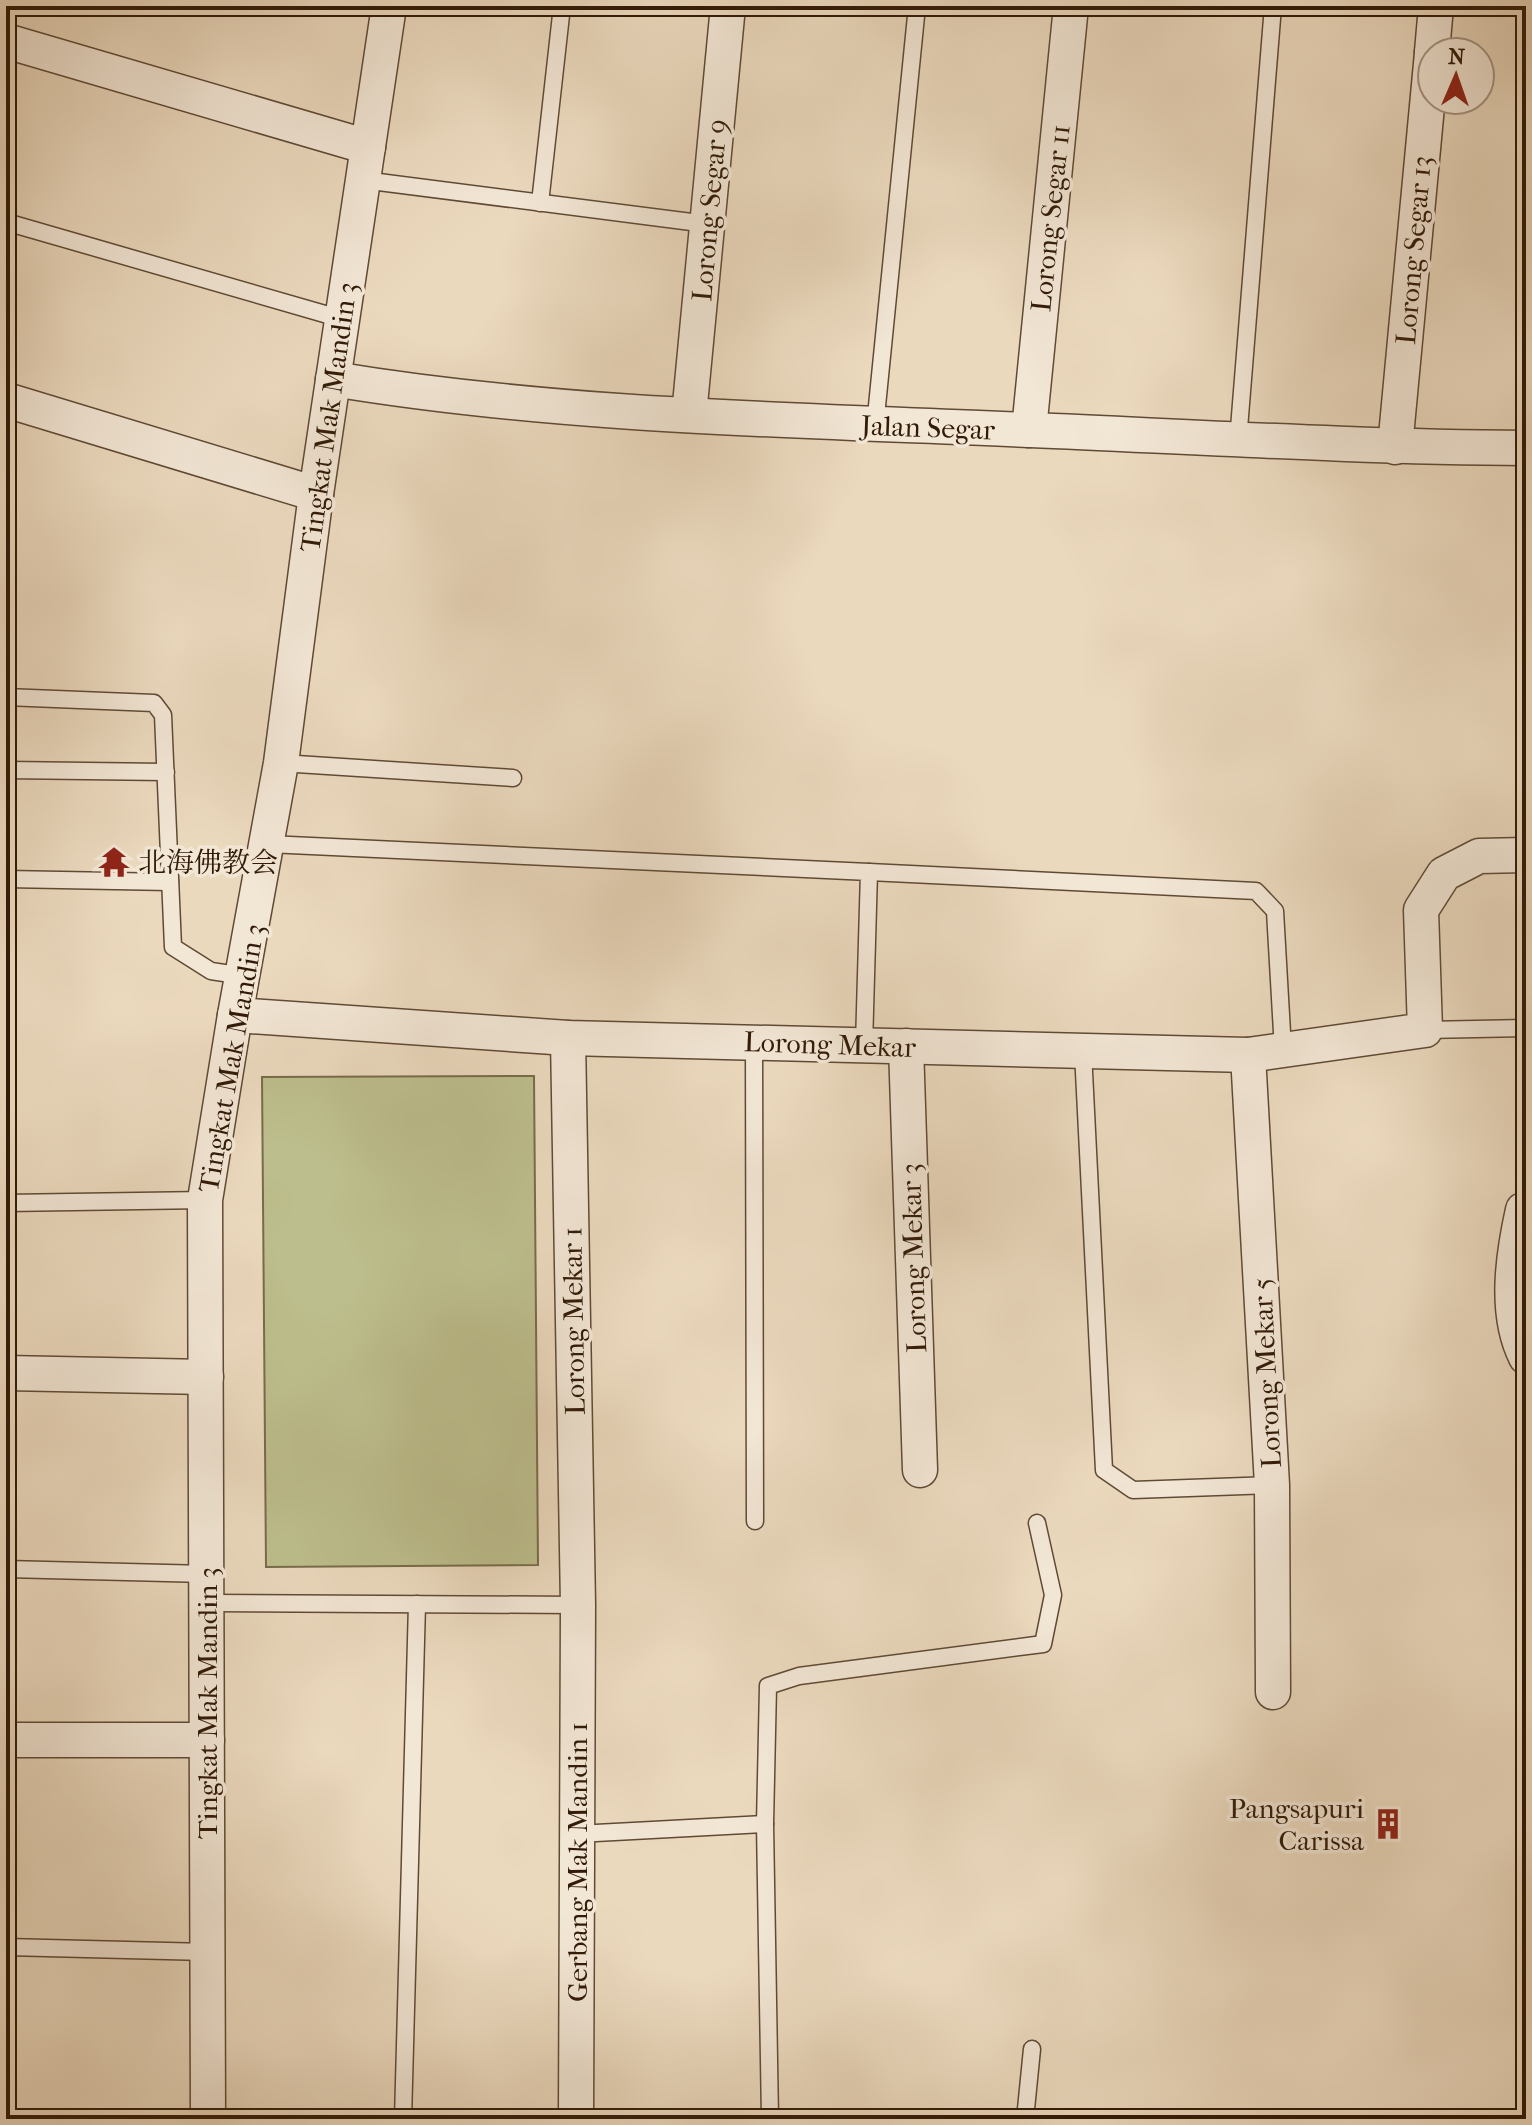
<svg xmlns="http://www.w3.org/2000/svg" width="1532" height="2125" font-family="'IM FELL French Canon','Noto Serif SC',serif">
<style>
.green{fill:#bdbe8d;stroke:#776c4a;stroke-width:2}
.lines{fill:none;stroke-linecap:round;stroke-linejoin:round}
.lane-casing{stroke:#604a35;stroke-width:19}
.street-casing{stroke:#604a35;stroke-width:37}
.lane{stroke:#f2e6d5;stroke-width:16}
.street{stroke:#f2e6d5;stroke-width:34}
.labels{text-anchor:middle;stroke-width:7;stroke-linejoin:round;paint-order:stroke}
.street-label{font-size:28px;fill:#311a07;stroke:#f2e6d5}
.poi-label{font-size:28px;fill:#311a07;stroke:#f2e6d5;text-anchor:start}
</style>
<rect width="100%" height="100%" fill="#ebd9be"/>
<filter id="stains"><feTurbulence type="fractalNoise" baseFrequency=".0025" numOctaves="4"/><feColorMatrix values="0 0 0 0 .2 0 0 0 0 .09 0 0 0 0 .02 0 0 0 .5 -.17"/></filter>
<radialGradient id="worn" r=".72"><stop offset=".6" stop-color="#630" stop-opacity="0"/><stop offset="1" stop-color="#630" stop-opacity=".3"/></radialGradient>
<polygon class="green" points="534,1076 538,1565 266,1567 262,1077"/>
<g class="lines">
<defs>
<g id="lane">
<polyline points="363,180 707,224"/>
<polyline points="540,203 562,6"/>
<polyline points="6,222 342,319"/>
<polyline points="875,426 917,6"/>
<polyline points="1238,441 1273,6"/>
<polyline points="6,697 154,703 163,715 173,947 211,971 244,976"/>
<polyline points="281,763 513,778"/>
<polyline points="6,770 166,772"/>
<polyline points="268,844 869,872 864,1045"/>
<polyline points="869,872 1256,891 1275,911 1283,1050"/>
<polyline points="6,879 170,882"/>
<polyline points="1425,1030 1526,1028"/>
<polyline points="754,1042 755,1521"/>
<polyline points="1083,1052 1104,1470 1133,1490 1272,1485"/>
<polyline points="6,1203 205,1200"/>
<polyline points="6,1569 207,1574"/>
<polyline points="206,1603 578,1605"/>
<polyline points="577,1834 765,1824"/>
<polyline points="6,1947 207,1952"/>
<polyline points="403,2119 417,1604"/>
<polyline points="770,2119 765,1824 768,1686 799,1676 1043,1644 1053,1595 1037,1523"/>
<polyline points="1025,2119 1032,2049"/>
</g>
<g id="street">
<polyline points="6,41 368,147"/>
<polyline points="1432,52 1436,6"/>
<path d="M333,379C563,417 798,420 1031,430C1196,437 1361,447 1526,448"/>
<polyline points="6,400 316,494"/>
<polyline points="689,415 728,6"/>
<polyline points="1029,430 1071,6"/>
<polyline points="1395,447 1432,53"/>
<polyline points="235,1015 568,1038 1248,1055 1425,1030 1421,910 1444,874 1479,856 1526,855"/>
<polyline points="568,1038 578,1605 576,2119"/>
<polyline points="906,1046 920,1470"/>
<polyline points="1248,1055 1272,1485 1273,1692"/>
<path d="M1526,1209L1523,1210C1513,1255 1504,1314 1526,1357"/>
<polyline points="6,1373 206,1377"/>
<polyline points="6,1740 207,1740"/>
<polyline points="208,2119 205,1200 235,1015 281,763 316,494 389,6"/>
</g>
</defs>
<use href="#lane" class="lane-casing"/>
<use href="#street" class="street-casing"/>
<use href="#lane" class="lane"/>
<use href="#street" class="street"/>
</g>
<defs>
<symbol id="temple-bare" viewBox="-9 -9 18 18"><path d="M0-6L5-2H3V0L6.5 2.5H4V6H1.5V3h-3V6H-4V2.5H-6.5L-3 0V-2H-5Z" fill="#8f2418" stroke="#f2e6d5" stroke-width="2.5" paint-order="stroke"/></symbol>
<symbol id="building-bare" viewBox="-9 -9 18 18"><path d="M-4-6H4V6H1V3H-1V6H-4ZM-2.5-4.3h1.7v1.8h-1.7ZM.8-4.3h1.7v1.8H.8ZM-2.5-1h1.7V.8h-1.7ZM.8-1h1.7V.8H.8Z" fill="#8f2418" stroke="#f2e6d5" stroke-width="2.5" paint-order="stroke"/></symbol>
</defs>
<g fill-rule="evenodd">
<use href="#temple-bare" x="92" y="840" width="44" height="44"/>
<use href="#building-bare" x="1366" y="1802" width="44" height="44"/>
</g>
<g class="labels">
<g class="street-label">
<text transform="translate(709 210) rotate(-85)" y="10">Lorong Segar 9</text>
<text transform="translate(1050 218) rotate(-84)" y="10">Lorong Segar 11</text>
<text transform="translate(1413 250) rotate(-85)" y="10">Lorong Segar 13</text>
<text transform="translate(328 417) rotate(-82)" y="10">Tingkat Mak Mandin 3</text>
<text transform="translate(928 427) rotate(2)" y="10">Jalan Segar</text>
<text transform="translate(830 1044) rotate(2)" y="10">Lorong Mekar</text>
<text transform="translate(231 1058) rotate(-80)" y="10">Tingkat Mak Mandin 3</text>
<text transform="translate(913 1258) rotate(-92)" y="10">Lorong Mekar 3</text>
<text transform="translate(573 1321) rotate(-91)" y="10">Lorong Mekar 1</text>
<text transform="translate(1266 1373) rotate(-93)" y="10">Lorong Mekar 5</text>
<text transform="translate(207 1703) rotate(-90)" y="10">Tingkat Mak Mandin 3</text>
<text transform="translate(577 1862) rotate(-90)" y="10">Gerbang Mak Mandin 1</text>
</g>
<g class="poi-label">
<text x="138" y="872">北海佛教会</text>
<text x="1364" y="1818" text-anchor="end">Pangsapuri<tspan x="1364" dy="32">Carissa</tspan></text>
</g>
</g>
<rect width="1532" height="2125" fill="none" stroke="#ebd9be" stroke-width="32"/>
<rect x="8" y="8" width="1516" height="2109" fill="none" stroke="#311a07" stroke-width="4"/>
<rect x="16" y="16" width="1500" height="2093" fill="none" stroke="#311a07" stroke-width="2"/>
<g transform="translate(1456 76) rotate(2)"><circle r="38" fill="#f2e6d5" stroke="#a59483" stroke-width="2"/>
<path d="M0-6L14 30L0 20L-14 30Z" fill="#8f2418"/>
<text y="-12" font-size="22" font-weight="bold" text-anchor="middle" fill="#311a07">N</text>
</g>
<rect width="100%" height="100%" filter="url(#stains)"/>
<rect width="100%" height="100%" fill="url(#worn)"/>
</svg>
